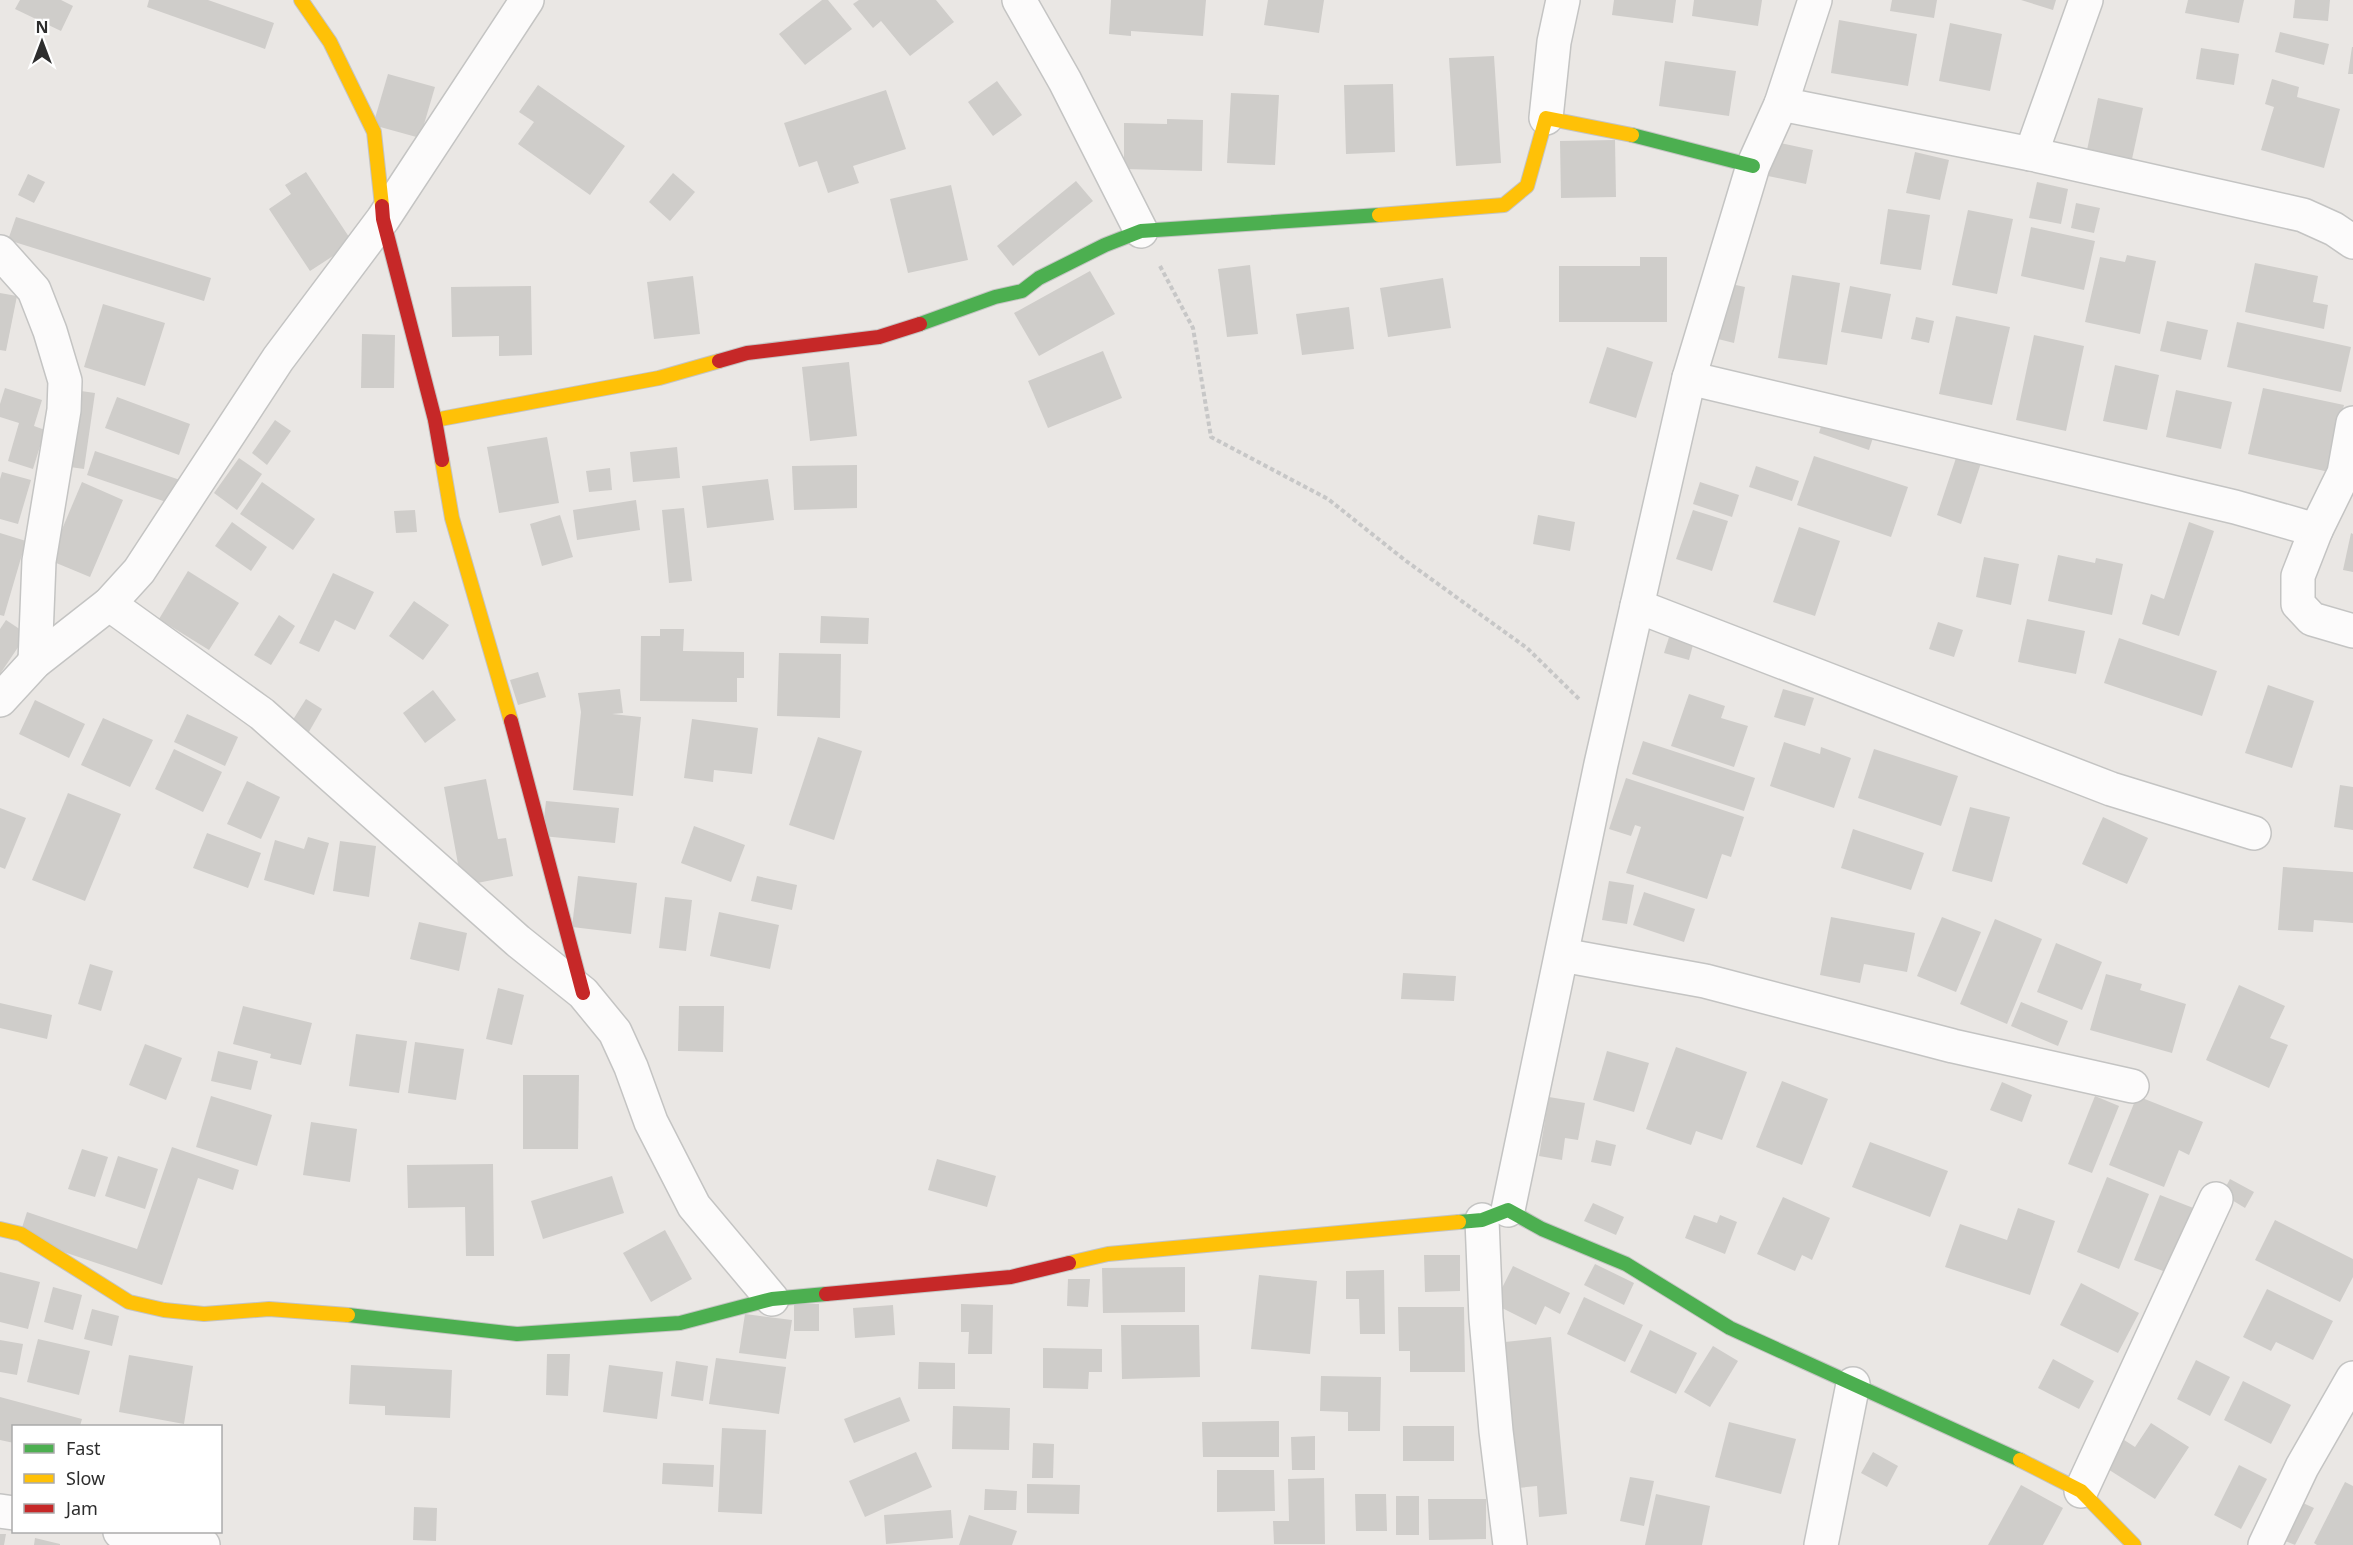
<svg xmlns="http://www.w3.org/2000/svg" width="2353" height="1545" font-family="'Noto Sans',sans-serif">
<style>
.building{fill:#cfcdca}
.lines{fill:none;stroke-linecap:round;stroke-linejoin:round}
.street-casing{stroke:#c4c4c3;stroke-width:36}
.fast-casing{stroke:#c4c4c3;stroke-width:16}
.slow-casing{stroke:#c4c4c3;stroke-width:16}
.jam-casing{stroke:#c4c4c3;stroke-width:16}
.path{stroke:#c7c7c7;stroke-width:4;stroke-dasharray:4.5 3;stroke-linecap:butt}
.street{stroke:#fcfbfb;stroke-width:33}
.fast{stroke:#4caf50;stroke-width:14}
.slow{stroke:#ffc107;stroke-width:14}
.jam{stroke:#c62828;stroke-width:14}
</style>
<rect width="100%" height="100%" fill="#eae7e4"/>
<g class="building">
<polygon points="20,0 61,0 73,6 61,31 15,9"/>
<polygon points="149,0 208,0 274,23 265,49 147,7"/>
<polygon points="822,0 828,0 852,29 805,65 779,34"/>
<polygon points="859,0 936,0 954,22 910,56 881,21 873,28 853,4"/>
<polygon points="1111,0 1206,0 1203,36 1131,31 1131,36 1109,34"/>
<polygon points="1268,0 1324,0 1319,33 1264,25"/>
<polygon points="1614,0 1676,0 1673,23 1612,15"/>
<polygon points="1694,0 1762,0 1758,26 1692,16"/>
<polygon points="1892,0 1937,0 1934,18 1890,11"/>
<polygon points="2021,0 2056,0 2053,10"/>
<polygon points="2188,0 2244,0 2239,23 2185,13"/>
<polygon points="2295,0 2330,0 2328,21 2293,18"/>
<polygon points="1839,20 1917,34 1908,86 1831,73"/>
<polygon points="1950,23 2002,34 1990,91 1939,81"/>
<polygon points="2280,32 2329,44 2324,65 2275,52"/>
<polygon points="2352,47 2353,47 2353,74 2348,74"/>
<polygon points="2201,48 2239,54 2234,85 2196,79"/>
<polygon points="1494,56 1501,163 1456,166 1449,58"/>
<polygon points="1665,61 1736,71 1729,116 1659,106"/>
<polygon points="388,74 435,87 420,138 373,125"/>
<polygon points="2272,79 2299,87 2297,97 2340,109 2324,168 2261,150 2274,107 2265,104"/>
<polygon points="997,81 1022,115 993,136 968,102"/>
<polygon points="1393,84 1395,152 1346,154 1344,85"/>
<polygon points="538,85 625,146 590,195 518,144 534,122 519,112"/>
<polygon points="886,90 906,149 853,166 859,183 828,193 817,161 799,167 784,123"/>
<polygon points="1231,93 1279,95 1275,165 1227,163"/>
<polygon points="2098,98 2143,108 2132,159 2087,150"/>
<polygon points="1167,119 1203,120 1202,171 1124,169 1124,123 1167,124"/>
<polygon points="1615,140 1616,197 1561,198 1560,141"/>
<polygon points="1776,142 1813,150 1806,184 1768,176"/>
<polygon points="1915,152 1949,160 1940,200 1906,193"/>
<polygon points="306,172 353,243 310,271 269,209 291,194 285,185"/>
<polygon points="673,173 695,192 670,221 649,202"/>
<polygon points="28,174 45,182 34,203 18,195"/>
<polygon points="1076,181 1093,201 1013,266 997,246"/>
<polygon points="2037,182 2068,189 2061,224 2029,218"/>
<polygon points="951,185 968,260 908,273 890,199"/>
<polygon points="2076,203 2100,208 2094,233 2071,228"/>
<polygon points="1888,209 1930,215 1921,270 1880,264"/>
<polygon points="1968,210 2013,219 1997,294 1952,285"/>
<polygon points="16,217 211,278 204,301 8,240"/>
<polygon points="2031,227 2095,241 2084,290 2021,276"/>
<polygon points="2127,255 2156,261 2140,334 2085,322 2100,257 2125,262"/>
<polygon points="1640,257 1667,257 1667,322 1559,322 1559,266 1640,266"/>
<polygon points="2255,263 2318,276 2313,302 2328,305 2324,329 2245,312"/>
<polygon points="1250,265 1258,334 1227,337 1218,269"/>
<polygon points="1090,271 1115,314 1039,356 1014,313"/>
<polygon points="1792,275 1840,283 1827,365 1778,358"/>
<polygon points="693,276 700,334 654,339 647,282"/>
<polygon points="1443,278 1451,328 1388,337 1380,288"/>
<polygon points="1722,282 1745,287 1734,343 1710,337"/>
<polygon points="531,286 532,355 499,356 499,336 452,337 451,287"/>
<polygon points="1850,286 1891,294 1882,339 1841,332"/>
<polygon points="0,293 17,296 6,351 0,350"/>
<polygon points="103,304 165,323 145,386 84,367"/>
<polygon points="1349,307 1354,349 1302,355 1296,314"/>
<polygon points="1956,316 2010,327 1992,405 1939,394"/>
<polygon points="1916,317 1934,321 1929,343 1911,339"/>
<polygon points="2167,321 2208,330 2201,360 2160,351"/>
<polygon points="2237,322 2351,347 2341,392 2227,367"/>
<polygon points="362,334 395,335 394,388 361,388"/>
<polygon points="2034,335 2084,346 2066,431 2016,420"/>
<polygon points="1607,347 1653,362 1636,418 1589,403"/>
<polygon points="1103,351 1122,398 1048,428 1028,381"/>
<polygon points="849,362 857,436 810,441 802,367"/>
<polygon points="2115,365 2159,375 2147,430 2103,421"/>
<polygon points="5,388 42,400 34,426 45,430 33,469 8,461 19,423 0,417 0,404"/>
<polygon points="2263,388 2344,405 2329,472 2248,454"/>
<polygon points="74,390 95,393 84,469 63,466"/>
<polygon points="2176,390 2232,402 2221,449 2166,437"/>
<polygon points="117,397 190,424 179,455 105,428"/>
<polygon points="1826,411 1876,428 1869,450 1819,433"/>
<polygon points="275,420 291,431 267,465 252,453"/>
<polygon points="547,437 559,503 499,513 487,447"/>
<polygon points="677,447 680,478 633,482 630,452"/>
<polygon points="95,451 180,480 172,504 87,475"/>
<polygon points="1957,455 1981,463 1961,524 1937,515"/>
<polygon points="1814,456 1908,487 1891,537 1797,505"/>
<polygon points="239,458 262,474 237,510 214,493"/>
<polygon points="857,465 857,508 794,510 792,466"/>
<polygon points="1756,466 1799,481 1792,501 1749,487"/>
<polygon points="610,468 612,490 589,492 586,471"/>
<polygon points="2,472 31,480 18,524 0,519 0,479"/>
<polygon points="768,479 774,520 707,528 702,486"/>
<polygon points="82,482 123,500 90,577 49,560"/>
<polygon points="262,482 315,519 293,550 240,514"/>
<polygon points="1700,482 1739,495 1732,517 1693,504"/>
<polygon points="636,500 640,530 577,540 573,510"/>
<polygon points="684,508 692,581 669,583 662,510"/>
<polygon points="415,510 417,532 396,533 394,511"/>
<polygon points="1693,510 1728,521 1712,571 1676,559"/>
<polygon points="560,515 573,557 542,566 530,524"/>
<polygon points="1538,515 1575,522 1570,551 1533,544"/>
<polygon points="232,522 267,547 251,571 215,546"/>
<polygon points="2189,522 2214,531 2179,636 2142,624 2151,594 2164,599"/>
<polygon points="1799,527 1840,541 1815,616 1773,602"/>
<polygon points="0,533 26,541 4,616 0,615"/>
<polygon points="2351,533 2353,534 2353,572 2343,570"/>
<polygon points="2058,555 2095,563 2096,558 2123,564 2112,615 2048,601"/>
<polygon points="1984,557 2019,564 2011,605 1976,597"/>
<polygon points="188,571 239,603 209,650 159,619"/>
<polygon points="333,573 374,592 355,630 335,620 319,652 299,643"/>
<polygon points="414,601 449,625 423,660 389,636"/>
<polygon points="279,615 295,626 271,665 254,655"/>
<polygon points="821,616 869,618 868,644 820,643"/>
<polygon points="2027,619 2085,631 2076,674 2018,662"/>
<polygon points="6,620 27,634 0,674 0,629"/>
<polygon points="1938,622 1963,630 1954,657 1929,649"/>
<polygon points="660,629 684,629 683,651 744,652 744,678 737,678 737,702 640,701 641,636 660,636"/>
<polygon points="1670,634 1694,641 1689,660 1664,653"/>
<polygon points="2119,638 2217,671 2202,716 2104,683"/>
<polygon points="779,653 841,654 840,718 777,716"/>
<polygon points="538,672 546,697 518,705 510,680"/>
<polygon points="2268,685 2314,701 2292,768 2245,753"/>
<polygon points="620,689 623,713 612,714 641,717 633,796 573,790 581,712 578,693"/>
<polygon points="1783,689 1814,698 1805,726 1774,717"/>
<polygon points="433,690 456,720 425,743 403,713"/>
<polygon points="1689,694 1725,706 1721,718 1748,726 1734,767 1671,746"/>
<polygon points="306,699 322,709 306,737 289,726"/>
<polygon points="35,700 85,724 69,758 19,734"/>
<polygon points="187,714 238,737 225,766 174,742"/>
<polygon points="103,718 153,740 130,787 81,765"/>
<polygon points="692,719 758,728 752,774 714,770 713,782 684,778"/>
<polygon points="818,737 862,751 834,840 789,825"/>
<polygon points="1643,741 1755,778 1744,811 1632,774"/>
<polygon points="1784,742 1820,754 1821,747 1851,758 1834,808 1770,786"/>
<polygon points="174,749 222,772 203,812 155,789"/>
<polygon points="1874,749 1958,776 1941,826 1858,798"/>
<polygon points="1626,778 1744,817 1731,857 1722,854 1707,899 1626,873 1641,827 1635,825 1631,836 1609,829"/>
<polygon points="486,779 498,839 506,838 513,876 462,886 444,787"/>
<polygon points="247,781 280,797 261,839 227,824"/>
<polygon points="2340,785 2353,787 2353,830 2334,827"/>
<polygon points="68,793 121,814 85,901 32,880"/>
<polygon points="546,801 619,808 615,843 542,836"/>
<polygon points="1970,807 2010,817 1992,882 1952,871"/>
<polygon points="0,808 26,818 5,869 0,867"/>
<polygon points="2103,817 2148,838 2127,884 2082,864"/>
<polygon points="694,826 745,845 731,882 681,863"/>
<polygon points="1853,829 1924,853 1911,890 1841,868"/>
<polygon points="207,833 261,853 248,888 193,868"/>
<polygon points="308,837 329,843 314,895 264,880 275,840 304,849"/>
<polygon points="340,841 376,846 369,897 333,891"/>
<polygon points="2283,867 2353,872 2353,923 2314,920 2313,932 2278,930"/>
<polygon points="578,876 637,883 631,934 572,927"/>
<polygon points="757,876 797,885 792,910 751,901"/>
<polygon points="1609,881 1634,885 1627,924 1602,920"/>
<polygon points="1644,892 1695,909 1684,942 1633,925"/>
<polygon points="665,897 692,900 686,951 659,948"/>
<polygon points="719,912 779,925 770,969 710,956"/>
<polygon points="1831,917 1915,933 1907,972 1864,964 1860,983 1820,975"/>
<polygon points="1942,917 1981,932 1956,992 1917,976"/>
<polygon points="1995,919 2042,939 2007,1024 1960,1004"/>
<polygon points="419,922 467,933 459,971 410,959"/>
<polygon points="2056,943 2102,962 2082,1010 2037,992"/>
<polygon points="90,964 113,971 101,1011 78,1004"/>
<polygon points="1403,973 1456,976 1454,1001 1401,999"/>
<polygon points="2106,974 2142,984 2140,990 2186,1004 2172,1053 2090,1030"/>
<polygon points="2239,985 2285,1006 2270,1038 2288,1045 2269,1088 2206,1060"/>
<polygon points="498,988 524,995 512,1045 486,1039"/>
<polygon points="2021,1002 2068,1021 2058,1046 2011,1026"/>
<polygon points="0,1003 52,1015 47,1039 0,1028"/>
<polygon points="243,1006 312,1023 301,1065 270,1058 271,1054 233,1044"/>
<polygon points="679,1006 724,1006 723,1052 678,1051"/>
<polygon points="356,1034 407,1041 399,1093 349,1086"/>
<polygon points="415,1042 464,1049 456,1100 408,1093"/>
<polygon points="145,1044 182,1058 166,1100 129,1085"/>
<polygon points="1676,1047 1747,1072 1722,1140 1696,1131 1691,1145 1646,1129"/>
<polygon points="218,1051 258,1061 251,1090 211,1081"/>
<polygon points="1607,1051 1649,1063 1634,1112 1593,1100"/>
<polygon points="523,1075 579,1075 578,1149 523,1149"/>
<polygon points="1782,1081 1828,1099 1802,1165 1756,1147"/>
<polygon points="2002,1082 2032,1095 2022,1122 1990,1110"/>
<polygon points="211,1096 272,1115 257,1166 196,1147"/>
<polygon points="2095,1096 2119,1106 2092,1173 2068,1164"/>
<polygon points="2137,1096 2203,1122 2189,1155 2179,1150 2164,1187 2109,1165"/>
<polygon points="1549,1097 1585,1103 1578,1140 1565,1138 1562,1160 1539,1156"/>
<polygon points="311,1122 357,1129 350,1182 303,1175"/>
<polygon points="1596,1140 1616,1145 1611,1166 1591,1162"/>
<polygon points="1870,1142 1948,1171 1930,1217 1852,1187"/>
<polygon points="172,1147 239,1170 233,1190 198,1178 162,1285 19,1237 27,1212 137,1249"/>
<polygon points="82,1149 108,1157 95,1197 68,1189"/>
<polygon points="118,1156 158,1169 145,1209 105,1196"/>
<polygon points="937,1159 996,1176 987,1207 928,1190"/>
<polygon points="493,1164 494,1256 466,1256 465,1207 408,1208 407,1165"/>
<polygon points="612,1176 624,1213 543,1239 531,1201"/>
<polygon points="2107,1177 2149,1194 2119,1269 2077,1252"/>
<polygon points="2230,1179 2254,1192 2245,1208 2222,1194"/>
<polygon points="2160,1195 2196,1209 2171,1274 2134,1260"/>
<polygon points="1783,1197 1830,1218 1812,1260 1802,1255 1795,1271 1757,1254"/>
<polygon points="1593,1203 1624,1217 1616,1235 1584,1221"/>
<polygon points="2018,1208 2055,1221 2030,1295 1945,1267 1960,1224 2007,1240"/>
<polygon points="1694,1215 1717,1223 1720,1215 1737,1222 1725,1254 1685,1238"/>
<polygon points="2275,1220 2353,1259 2353,1277 2340,1302 2255,1260"/>
<polygon points="665,1230 692,1279 651,1302 623,1253"/>
<polygon points="1424,1255 1460,1255 1460,1291 1425,1292"/>
<polygon points="1595,1264 1634,1283 1624,1305 1584,1285"/>
<polygon points="1513,1266 1570,1293 1560,1314 1545,1306 1536,1325 1494,1304"/>
<polygon points="1185,1267 1185,1312 1103,1313 1102,1268"/>
<polygon points="1384,1270 1385,1334 1360,1334 1359,1299 1346,1299 1346,1271"/>
<polygon points="0,1272 40,1282 28,1329 0,1322"/>
<polygon points="1259,1275 1317,1281 1310,1354 1251,1349"/>
<polygon points="1068,1279 1090,1279 1088,1307 1067,1306"/>
<polygon points="2081,1283 2139,1313 2118,1353 2060,1325"/>
<polygon points="53,1287 82,1295 73,1330 44,1322"/>
<polygon points="2267,1289 2333,1321 2313,1360 2276,1342 2271,1351 2243,1337"/>
<polygon points="1584,1297 1643,1325 1625,1362 1567,1334"/>
<rect x="794" y="1304" width="25" height="27"/>
<polygon points="961,1304 993,1305 992,1354 968,1354 969,1332 961,1332"/>
<polygon points="893,1305 895,1335 855,1338 853,1308"/>
<polygon points="1398,1307 1464,1307 1465,1372 1410,1372 1410,1351 1399,1351"/>
<polygon points="92,1309 119,1316 112,1346 84,1339"/>
<polygon points="745,1314 792,1320 786,1359 739,1353"/>
<polygon points="1121,1325 1199,1325 1200,1377 1122,1379"/>
<polygon points="1650,1330 1697,1353 1676,1394 1630,1372"/>
<polygon points="1551,1337 1567,1514 1539,1517 1537,1486 1518,1488 1505,1342"/>
<polygon points="38,1339 90,1351 79,1395 27,1382"/>
<polygon points="0,1340 23,1344 17,1375 0,1372"/>
<polygon points="1713,1346 1738,1361 1710,1407 1684,1392"/>
<polygon points="1043,1348 1102,1349 1102,1372 1089,1372 1088,1389 1043,1388"/>
<polygon points="547,1354 570,1354 568,1396 546,1395"/>
<polygon points="129,1355 193,1366 184,1424 119,1412"/>
<polygon points="716,1358 786,1367 779,1414 709,1404"/>
<polygon points="2053,1359 2094,1381 2079,1409 2038,1388"/>
<polygon points="2196,1360 2230,1377 2210,1416 2177,1399"/>
<polygon points="676,1361 708,1366 703,1401 671,1396"/>
<polygon points="919,1362 955,1363 955,1389 918,1389"/>
<polygon points="351,1365 452,1370 450,1418 385,1415 385,1406 349,1404"/>
<polygon points="609,1365 663,1372 657,1419 603,1412"/>
<polygon points="1321,1376 1381,1377 1380,1431 1348,1431 1348,1412 1320,1411"/>
<polygon points="2243,1381 2291,1405 2271,1444 2224,1420"/>
<polygon points="0,1397 82,1419 80,1426 14,1426 14,1443 0,1440"/>
<polygon points="900,1397 910,1421 854,1443 844,1419"/>
<polygon points="953,1406 1010,1408 1009,1450 952,1449"/>
<polygon points="1279,1421 1279,1457 1203,1457 1202,1422"/>
<polygon points="1729,1422 1796,1439 1781,1494 1715,1477"/>
<polygon points="2151,1423 2189,1447 2155,1499 2103,1466 2121,1438 2135,1447"/>
<rect x="1403" y="1426" width="51" height="35"/>
<polygon points="722,1428 766,1430 762,1514 718,1512"/>
<polygon points="1315,1436 1315,1470 1292,1470 1291,1437"/>
<polygon points="1033,1443 1054,1444 1053,1478 1032,1478"/>
<polygon points="916,1452 932,1487 865,1517 849,1481"/>
<polygon points="1873,1452 1898,1466 1887,1487 1861,1473"/>
<polygon points="663,1463 714,1465 713,1487 662,1484"/>
<polygon points="2239,1465 2267,1479 2241,1529 2214,1515"/>
<polygon points="1217,1470 1274,1470 1275,1511 1217,1512"/>
<polygon points="1630,1477 1654,1481 1644,1526 1620,1521"/>
<polygon points="1324,1478 1325,1544 1274,1544 1273,1521 1289,1521 1288,1479"/>
<polygon points="2345,1482 2353,1486 2353,1545 2317,1545 2314,1543"/>
<polygon points="1027,1484 1080,1485 1079,1514 1027,1513"/>
<polygon points="2021,1485 2063,1508 2043,1545 1988,1545"/>
<polygon points="985,1489 1017,1491 1016,1510 984,1510"/>
<polygon points="1355,1494 1386,1494 1387,1531 1356,1531"/>
<polygon points="1656,1494 1710,1506 1702,1545 1645,1545"/>
<rect x="1396" y="1496" width="23" height="39"/>
<polygon points="2292,1498 2314,1508 2295,1545 2273,1536"/>
<polygon points="1428,1499 1486,1499 1486,1539 1429,1540"/>
<polygon points="414,1507 437,1508 436,1541 413,1540"/>
<polygon points="951,1510 953,1538 886,1544 884,1515"/>
<polygon points="969,1515 1017,1531 1012,1545 959,1545"/>
<polygon points="0,1534 6,1534 4,1545 0,1545"/>
<polygon points="35,1538 60,1544 60,1545 34,1545"/>
</g>
<g class="lines">
<defs>
<g id="street">
<polyline points="1019,0 1065,81 1141,231"/>
<polyline points="1781,104 2031,154 2303,215 2334,229 2353,242"/>
<polyline points="1546,118 1554,42 1563,0"/>
<polyline points="2031,154 2086,0"/>
<polyline points="0,252 34,290 50,331 65,381 64,410 39,561 35,662"/>
<polyline points="1689,378 2235,507 2316,530 2298,576 2298,604 2312,619 2353,631"/>
<polyline points="2316,530 2344,473 2353,423"/>
<polyline points="109,604 262,714 518,941 583,993 615,1032 631,1067 651,1122 694,1206 772,1299"/>
<polyline points="1637,606 2111,789 2254,833"/>
<polyline points="0,700 35,662 109,604 139,571 278,359 383,219 527,0"/>
<polyline points="1562,955 1705,981 1953,1046 2132,1086"/>
<polyline points="1508,1210 1601,764 1689,378 1753,166 1781,104 1815,0"/>
<polyline points="1482,1220 1486,1318 1496,1431 1510,1545"/>
<polyline points="2081,1491 2216,1199"/>
<polyline points="0,1511 14,1513"/>
<polyline points="120,1532 203,1545"/>
<polyline points="1821,1545 1853,1384"/>
<polyline points="2265,1545 2302,1467 2353,1378"/>
</g>
<g id="fast">
<polyline points="1632,135 1753,166"/>
<polyline points="920,324 995,297 1022,291 1039,278 1105,245 1141,231 1379,215"/>
<polyline points="1459,1222 1482,1220 1508,1210 1542,1229 1626,1264 1730,1328 2020,1460"/>
<polyline points="348,1315 517,1334 680,1323 772,1299 826,1294"/>
</g>
<g id="slow">
<polyline points="301,0 330,42 374,132 382,206"/>
<polyline points="1379,215 1504,205 1527,186 1546,118 1632,135"/>
<polyline points="435,420 659,378 719,361"/>
<polyline points="442,460 452,518 511,721"/>
<polyline points="0,1229 21,1234 129,1302 164,1310 204,1314 269,1309 348,1315"/>
<polyline points="1069,1263 1108,1254 1459,1222"/>
<polyline points="2020,1460 2081,1491 2134,1545"/>
</g>
<g id="jam">
<polyline points="382,206 383,219 435,420 442,460"/>
<polyline points="719,361 747,353 879,337 920,324"/>
<polyline points="511,721 583,993"/>
<polyline points="826,1294 1011,1277 1069,1263"/>
</g>
</defs>
<use href="#street" class="street-casing"/>
<use href="#fast" class="fast-casing"/>
<use href="#slow" class="slow-casing"/>
<use href="#jam" class="jam-casing"/>
<polyline class="path" points="1160,266 1193,328 1211,437 1328,499 1406,561 1527,648 1579,699"/>
<use href="#street" class="street"/>
<use href="#fast" class="fast"/>
<use href="#slow" class="slow"/>
<use href="#jam" class="jam"/>
</g>
<rect x="12" y="1425" width="210" height="108" fill="#ffffff" stroke="#ababab" stroke-width="1.5"/>
<rect x="24" y="1444" width="30" height="9" fill="#4caf50" stroke="#ababab" stroke-width="1.5"/>
<text x="66" y="1455" font-size="18" fill="#2d2d2d">Fast</text>
<rect x="24" y="1474" width="30" height="9" fill="#ffc107" stroke="#ababab" stroke-width="1.5"/>
<text x="66" y="1485" font-size="18" fill="#2d2d2d">Slow</text>
<rect x="24" y="1504" width="30" height="9" fill="#c62828" stroke="#ababab" stroke-width="1.5"/>
<text x="66" y="1515" font-size="18" fill="#2d2d2d">Jam</text>
<g transform="translate(42 42)" stroke="#ffffff" stroke-width="4.5" paint-order="stroke">
<path d="M0-4.5L10 22L0 15L-10 22Z" fill="#2d2d2d"/>
<text y="-9" font-size="16" font-weight="bold" text-anchor="middle" fill="#2d2d2d">N</text>
</g>
</svg>
